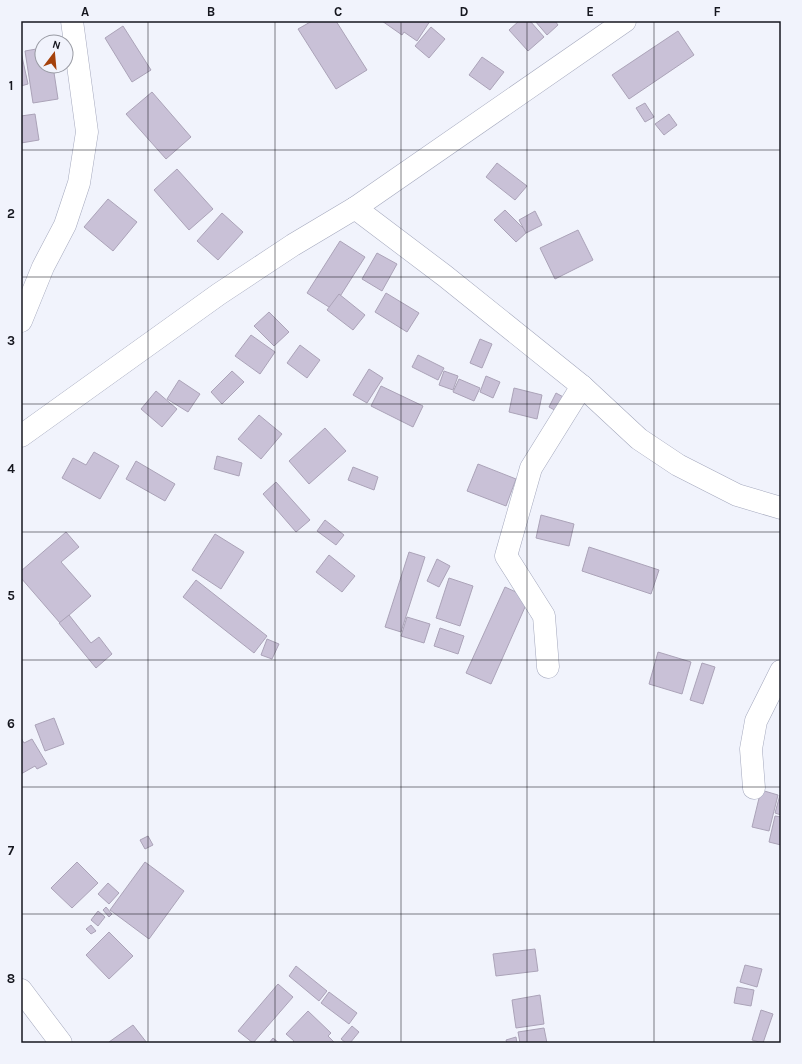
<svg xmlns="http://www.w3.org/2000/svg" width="802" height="1064" font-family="Karla,sans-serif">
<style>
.building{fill:#c9c1d7;stroke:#aba3b8}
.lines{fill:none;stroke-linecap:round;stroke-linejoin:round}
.minor-casing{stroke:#a4a8bd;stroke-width:23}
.minor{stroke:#fff;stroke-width:22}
.grid{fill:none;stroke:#16171f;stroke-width:1;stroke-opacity:0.55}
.neatline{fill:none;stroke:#16171f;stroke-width:1.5}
.grid-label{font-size:13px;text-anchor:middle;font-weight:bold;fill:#16171f}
</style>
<rect width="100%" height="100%" fill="#f1f3fc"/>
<g class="building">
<polygon points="312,21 336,21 367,70 336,89 298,29"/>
<polygon points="382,21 430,21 417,41 404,32 402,35"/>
<polygon points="519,21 530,21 544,37 528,51 509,30"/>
<polygon points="535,21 555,21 558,25 547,35"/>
<polygon points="123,26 151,70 132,82 105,38"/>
<polygon points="431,27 445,39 429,58 415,46"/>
<polygon points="678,31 694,55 629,99 612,75"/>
<polygon points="42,48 42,66 53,66 58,99 33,103 25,51"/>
<polygon points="21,52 28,84 21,86"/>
<polygon points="482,57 504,72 490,90 469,75"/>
<polygon points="152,92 191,137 166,159 126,114"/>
<polygon points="645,103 654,117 645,122 636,108"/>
<polygon points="35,114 39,140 21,143 21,116"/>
<polygon points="669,114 677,125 664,135 655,124"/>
<polygon points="497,163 527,186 515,200 486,177"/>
<polygon points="177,169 213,209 189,230 154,190"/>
<polygon points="108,199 137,222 113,251 84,227"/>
<polygon points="505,210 527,232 516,242 494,220"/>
<polygon points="535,211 542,225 526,233 519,220"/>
<polygon points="222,213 243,232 218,260 197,241"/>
<polygon points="578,230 593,260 555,279 540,248"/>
<polygon points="340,241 365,257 332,309 307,293"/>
<polygon points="377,253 397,264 382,291 362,279"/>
<polygon points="386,293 419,313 407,332 375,312"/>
<polygon points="339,294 365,315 353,330 327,310"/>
<polygon points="269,312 289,332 274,346 254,326"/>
<polygon points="251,335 275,352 260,374 235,356"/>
<polygon points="480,339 492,344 482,368 470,363"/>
<polygon points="300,345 320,360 307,378 287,363"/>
<polygon points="418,355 444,368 438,380 412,367"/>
<polygon points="369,369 383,378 367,403 353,395"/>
<polygon points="232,371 244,382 222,404 211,392"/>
<polygon points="444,371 458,376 453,390 439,385"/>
<polygon points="486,376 500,382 493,398 480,392"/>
<polygon points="459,379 480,388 474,401 453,392"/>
<polygon points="179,380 200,394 188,412 167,399"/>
<polygon points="381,386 423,406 413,427 371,406"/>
<polygon points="514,388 542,395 537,419 509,412"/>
<polygon points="156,391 177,409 162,427 141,409"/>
<polygon points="556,393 567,399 560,413 549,407"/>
<polygon points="259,415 282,434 261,459 238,439"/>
<polygon points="325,428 346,451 309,484 289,461"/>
<polygon points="94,452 119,466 100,499 62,478 73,458 86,465"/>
<polygon points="217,456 242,463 239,476 214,469"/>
<polygon points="136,461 175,484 165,501 126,479"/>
<polygon points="478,464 516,479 506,506 467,491"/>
<polygon points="353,467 378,477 374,490 348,480"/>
<polygon points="276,482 310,520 296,532 263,494"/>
<polygon points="541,515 574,524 569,546 536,538"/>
<polygon points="325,520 344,535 336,545 317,531"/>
<polygon points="66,532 79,547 61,562 91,596 60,623 21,578 21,571"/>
<polygon points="215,534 244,552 221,589 192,570"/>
<polygon points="589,547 659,570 651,594 582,571"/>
<polygon points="409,552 425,557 401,632 385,627"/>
<polygon points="329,555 355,576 342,592 316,572"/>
<polygon points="437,559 450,566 439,587 427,581"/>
<polygon points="449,578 473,586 460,626 436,618"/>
<polygon points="196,580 267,636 254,653 183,597"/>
<polygon points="505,587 529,598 491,684 466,673"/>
<polygon points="69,615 91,643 99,637 112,654 96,668 59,623"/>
<polygon points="407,617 430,624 424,643 401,636"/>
<polygon points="440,628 464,636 458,654 434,646"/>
<polygon points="267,639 279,644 272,659 261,655"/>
<polygon points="658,652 691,662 682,694 649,684"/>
<polygon points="702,663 715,667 703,704 690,700"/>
<polygon points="54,718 64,744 45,751 35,725"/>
<polygon points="21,738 24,743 32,739 47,764 37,769 35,766 21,774"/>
<polygon points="761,790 778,795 769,831 752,827"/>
<polygon points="780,795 781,796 781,815 775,813"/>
<polygon points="775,816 781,817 781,845 769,842"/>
<polygon points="148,836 153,845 145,849 140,840"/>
<polygon points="77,862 98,883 72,908 51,888"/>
<polygon points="145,862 184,891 149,939 110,910"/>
<polygon points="108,883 119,893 109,904 98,894"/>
<polygon points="106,907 112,914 109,917 103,910"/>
<polygon points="98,911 105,917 98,926 91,920"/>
<polygon points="91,925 96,931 91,934 86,929"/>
<polygon points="109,932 133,956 109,979 86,955"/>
<polygon points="535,949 538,971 496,976 493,954"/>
<polygon points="745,965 762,969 757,987 740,982"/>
<polygon points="296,966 327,991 319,1001 289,976"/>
<polygon points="278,984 293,997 253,1043 238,1031"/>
<polygon points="737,987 754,990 751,1006 734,1003"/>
<polygon points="329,992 357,1013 349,1024 321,1003"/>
<polygon points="540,995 544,1024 516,1028 512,1000"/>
<polygon points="761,1010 773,1014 763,1043 752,1040"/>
<polygon points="308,1011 331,1033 328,1036 335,1043 292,1043 294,1041 286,1034"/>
<polygon points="133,1025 147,1043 110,1043 109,1042"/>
<polygon points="352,1026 359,1032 350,1043 346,1043 341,1039"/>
<polygon points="544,1028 547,1043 520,1043 518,1032"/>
<polygon points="516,1037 517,1043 507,1043 506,1040"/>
<polygon points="273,1038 279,1043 269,1043"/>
</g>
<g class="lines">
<defs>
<g id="minor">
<polyline points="355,208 445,276 582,386 639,439 678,465 737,495 781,508"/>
<polyline points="21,321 43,267 65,225 79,183 87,132 72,21"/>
<polyline points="21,436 219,294 293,245 355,208 625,21"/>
<polyline points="548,667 544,616 506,556 531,468 582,386"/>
<polyline points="754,788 751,749 756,721 781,671"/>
<polyline points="21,990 61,1043"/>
</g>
</defs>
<use href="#minor" class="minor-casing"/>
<use href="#minor" class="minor"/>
</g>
<path class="grid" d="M148,21V1043M275,21V1043M401,21V1043M527,21V1043M654,21V1043M21,150H781M21,277H781M21,404H781M21,532H781M21,660H781M21,787H781M21,914H781"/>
<rect width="802" height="1064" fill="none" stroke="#f1f3fc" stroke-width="44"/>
<g transform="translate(54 54) rotate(16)"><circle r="19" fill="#f1f3fc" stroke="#999ba4"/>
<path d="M0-3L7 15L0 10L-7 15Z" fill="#a5410b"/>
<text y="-6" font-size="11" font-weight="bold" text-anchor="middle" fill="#16171f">N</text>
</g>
<rect x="22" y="22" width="758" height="1020" class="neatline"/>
<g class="grid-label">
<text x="85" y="16">A</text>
<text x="211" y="16">B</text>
<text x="338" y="16">C</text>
<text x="464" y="16">D</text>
<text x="590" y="16">E</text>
<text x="717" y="16">F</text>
<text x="11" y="90">1</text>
<text x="11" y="218">2</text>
<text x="11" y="345">3</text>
<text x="11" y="473">4</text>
<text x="11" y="600">5</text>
<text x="11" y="728">6</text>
<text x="11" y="855">7</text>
<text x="11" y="983">8</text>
</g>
</svg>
